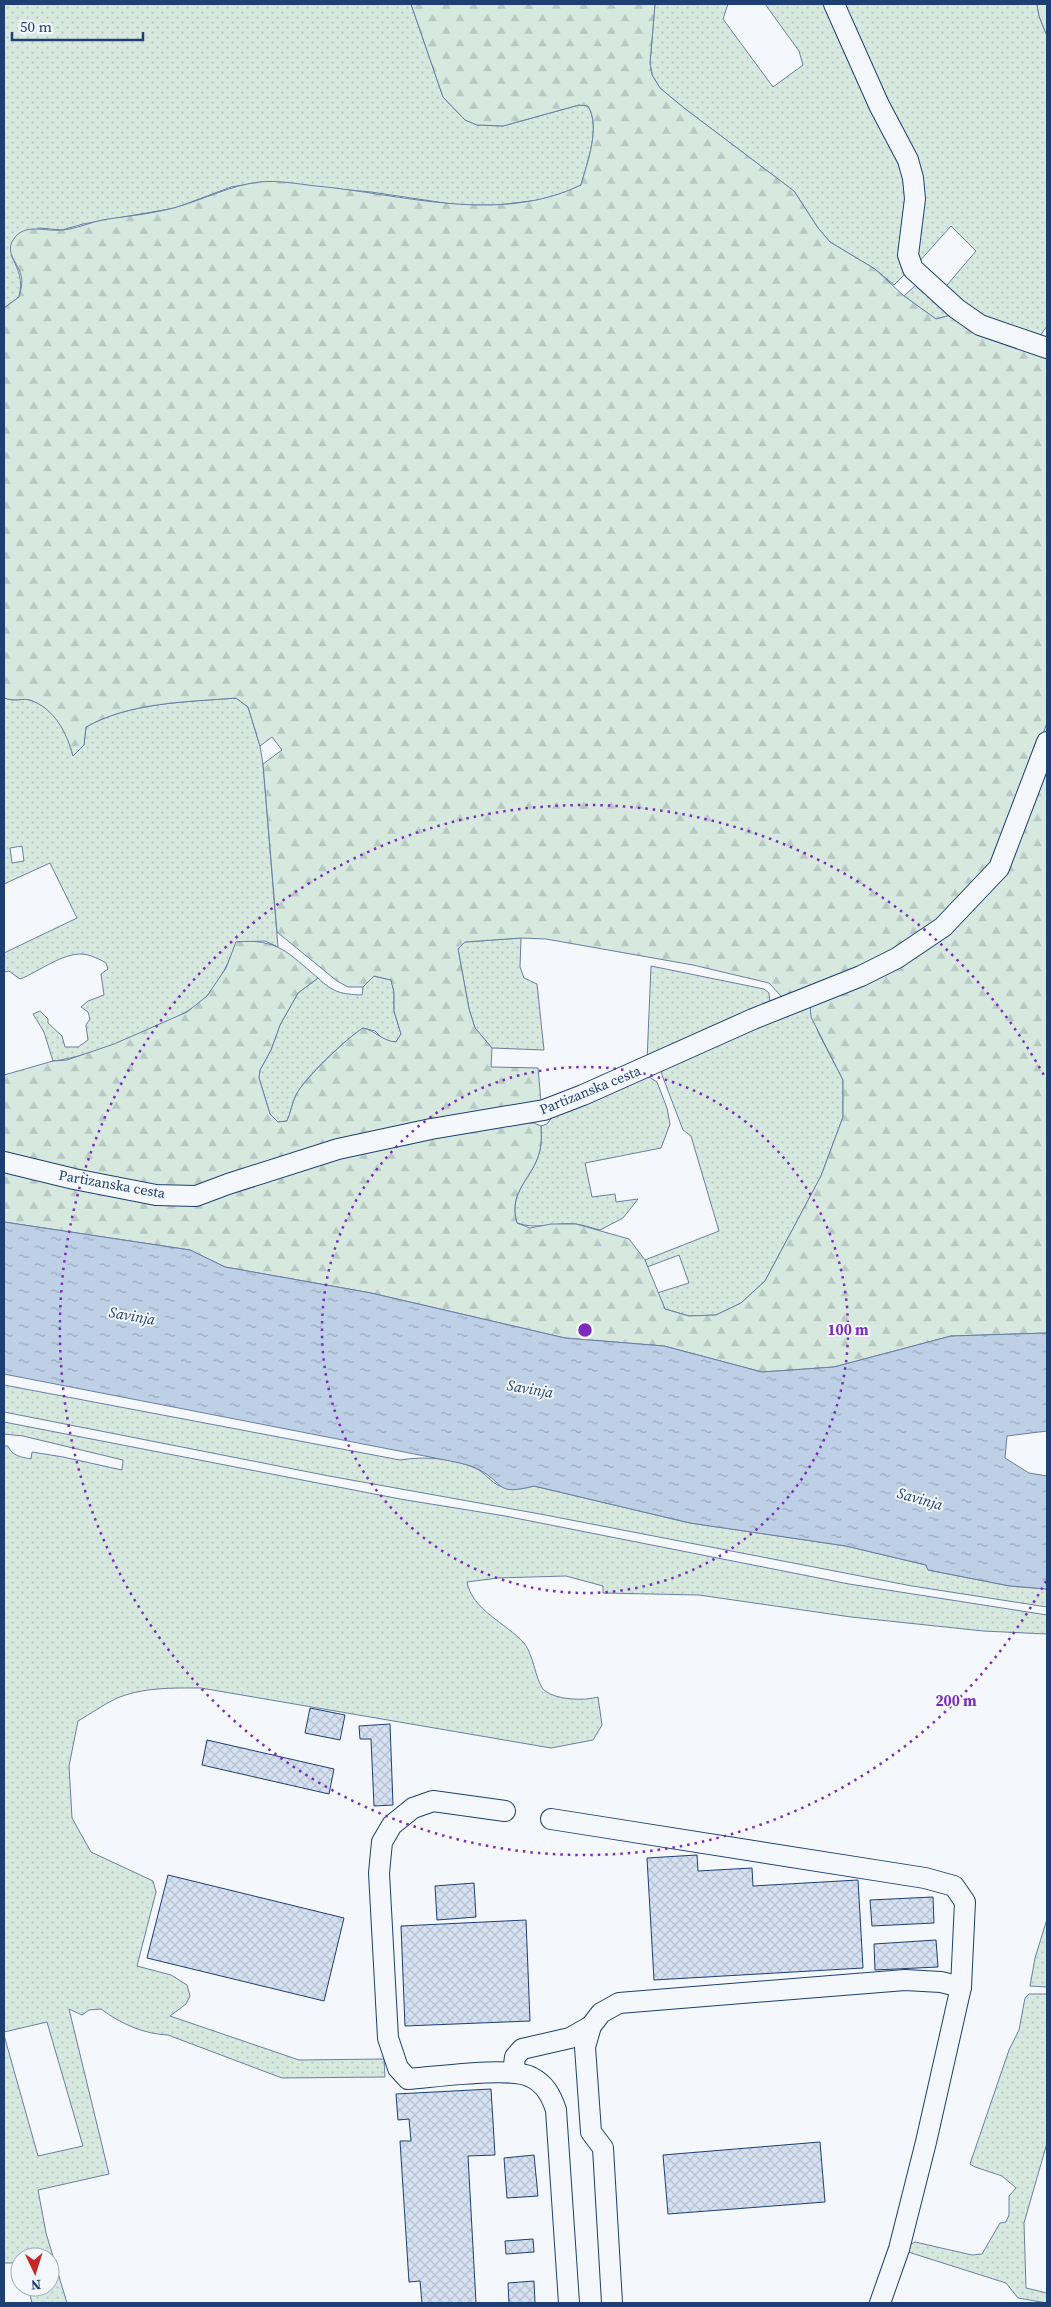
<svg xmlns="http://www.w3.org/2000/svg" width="1051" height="2307" font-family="'Source Serif 4',serif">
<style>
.grass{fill:url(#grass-dots);stroke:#687fa3;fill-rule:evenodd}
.forest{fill:url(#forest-firs);stroke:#687fa3}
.water{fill:url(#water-ripples);stroke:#687fa3}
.building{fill:url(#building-cross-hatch);stroke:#1d3f73}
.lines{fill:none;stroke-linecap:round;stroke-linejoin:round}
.minor-casing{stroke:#1d3f73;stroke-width:22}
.minor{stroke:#f4f7fb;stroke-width:20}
.ring{fill:none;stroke:#7b2cbf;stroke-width:2.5;stroke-dasharray:2.5 5}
.labels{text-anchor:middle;stroke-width:4;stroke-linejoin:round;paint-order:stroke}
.street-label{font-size:14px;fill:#1d3f73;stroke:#f4f7fb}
.water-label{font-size:15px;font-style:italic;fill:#1d3f73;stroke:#f4f7fb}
.centre{fill:#7b2cbf;stroke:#f4f7fb;stroke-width:2.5}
.ring-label{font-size:15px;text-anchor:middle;font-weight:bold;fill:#7b2cbf;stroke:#f4f7fb;stroke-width:4;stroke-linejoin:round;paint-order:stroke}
</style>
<defs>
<pattern id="grass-dots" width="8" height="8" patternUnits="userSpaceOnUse" patternTransform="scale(1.25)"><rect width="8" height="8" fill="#d7e8df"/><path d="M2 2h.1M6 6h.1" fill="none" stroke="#b8c8c3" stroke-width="1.8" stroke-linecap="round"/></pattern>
<pattern id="forest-firs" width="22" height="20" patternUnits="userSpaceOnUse" patternTransform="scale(1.25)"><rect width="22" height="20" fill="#d7e8df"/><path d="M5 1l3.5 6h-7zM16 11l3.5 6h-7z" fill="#b8c8c3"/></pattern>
<pattern id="water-ripples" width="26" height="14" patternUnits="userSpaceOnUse" patternTransform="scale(1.25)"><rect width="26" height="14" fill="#bed0e5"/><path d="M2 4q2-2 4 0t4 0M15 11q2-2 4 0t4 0" fill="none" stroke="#9aaabe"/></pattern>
<pattern id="building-cross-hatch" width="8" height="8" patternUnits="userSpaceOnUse" patternTransform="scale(1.25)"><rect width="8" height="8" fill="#d5e0f0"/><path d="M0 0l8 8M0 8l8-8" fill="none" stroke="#b6c1d1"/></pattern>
</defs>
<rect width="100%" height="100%" fill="#f4f7fb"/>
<g class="grass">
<path d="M4,4H411L443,97L465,120L477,125L503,126L579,105L588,106C601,127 587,163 581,185L566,192L539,200L498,205H458L371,192L261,182L231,187L175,208L83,224L62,230L39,228L11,255C19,271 23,280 19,297L4,308Z"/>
<polygon points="655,4 728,4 723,19 773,87 803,65 799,51 765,4 830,4 905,162 906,273 894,285 875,269 830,242 818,228 794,191 684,108 660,88 652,75 650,63"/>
<polygon points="837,4 1037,4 1039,16 1047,36 1047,326 1038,339 1004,329 942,291 976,251 951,226 918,263 918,210"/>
<polygon points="917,284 955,314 936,319 904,296"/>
<path d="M4,698C16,702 22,698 30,700C55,708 67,732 73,756L84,745L86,727C130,702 188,702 236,698L248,707L260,746L263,764L278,947L265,941L237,942C229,961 221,980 207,996C185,1021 87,1058 53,1061L44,1032L33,1014L40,1011L48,1019V1023L62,1036L65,1047H78L88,1040L86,1025L90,1019L88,1012L81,1007L88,1001L104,995L101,974L108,969L106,963C101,960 95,957 88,955C67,949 39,972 20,979L9,971L4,972V953L77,918L50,863L4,884ZM22,846L24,861L12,863L10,848Z"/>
<polygon points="521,938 520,967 524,978 537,984 544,1050 492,1048 475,1028 469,1009 458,949 465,942"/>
<polygon points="651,966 764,989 769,993 770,1004 647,1061"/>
<path d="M374,976L391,980L394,992V1011L401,1034L396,1042L385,1041L375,1031L363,1028C347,1038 304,1078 296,1095C292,1103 291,1112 287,1121L278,1122L270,1114L259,1078L260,1070L271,1050L280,1025L298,993L318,978C334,993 341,994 362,995L363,987Z"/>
<polygon points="810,1004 818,1032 843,1080 843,1117 821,1176 765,1281 741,1303 716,1315 689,1316 665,1309 657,1293 689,1283 679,1255 647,1267 645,1260 719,1231 691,1136 683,1130 662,1075 661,1068"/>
<path d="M642,1077H649L657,1082L667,1108L670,1124L661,1148L585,1163L592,1197L615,1194L616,1202L638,1199L623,1218L600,1230C592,1228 584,1225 576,1224C556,1222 536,1230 517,1223C507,1191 534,1178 540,1150C542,1142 541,1133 541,1126L547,1124L556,1112Z"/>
<path d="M4,1385L400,1460C424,1456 452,1458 475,1468C485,1472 491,1483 500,1486C510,1491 523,1489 534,1486L690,1523L846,1546L926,1565L928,1570L1010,1586L1047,1589V1607L912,1586L540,1514L329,1476L4,1412Z"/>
<path d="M4,1422L400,1499L505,1516L849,1584L1047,1615V1634L983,1631L851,1617L699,1595L603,1593V1586L566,1576L498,1578L467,1582C472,1610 506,1623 524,1643C534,1655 536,1684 545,1691C557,1700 584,1701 598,1697L602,1725L593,1740L551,1748L201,1688C173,1688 142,1687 115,1699C103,1705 90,1714 78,1721L69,1766L72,1818L91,1852L153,1881L156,1892L137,1966L171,1975L187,1985L190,1996L186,2004L170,2016L299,2060L384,2059L385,2077L282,2078L168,2035C144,2034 121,2024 101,2009L89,2010L82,2015L69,2009L109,2174L38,2190L46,2233L67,2303H32L28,2287H50V2257H20V2263H4V2035L38,2156L83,2146L47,2022L4,2032V1446H8C12,1456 21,1457 31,1459L32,1452L63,1457L122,1470L123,1460L23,1436L4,1434Z"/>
<polygon points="1047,1919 1047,1987 1030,1986 1035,1958"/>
<polygon points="1029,1994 1047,1994 1047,2143 1024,2223 1026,2288 1047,2293 1047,2303 1018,2298 1006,2283 905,2251 907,2246 915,2242 972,2255 982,2254 1000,2223 1006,2222 1009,2215 1009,2196 1016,2188 1002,2176 975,2167 970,2164 1009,2050 1019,2030 1025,1998"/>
</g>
<g class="forest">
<path d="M411,4H655L650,63L652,75L660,88L684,108L794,191L818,228L830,242L875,269L904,296L936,319L955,314L1047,352V723L992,866L938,922L893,952L782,997L769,983L693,965L546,939L521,938L465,942L458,949L469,1009L475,1028L492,1048L491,1067L538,1068L541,1102L190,1190L142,1185L4,1156V1075L53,1061L67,1060L114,1044L187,1012L207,996L226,968L236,942C278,938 288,953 318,978L298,993L280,1025L271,1050L260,1070L259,1078L270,1114L278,1122L287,1121C291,1112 292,1103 296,1095C303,1080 348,1037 363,1028C376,1031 382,1041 396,1042L401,1034L394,1011V992L391,980L374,976L363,987H348L337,981L277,932L263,764L282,750L272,737L260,746L248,707L236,698C188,702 130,702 86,727L84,745L73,756C67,733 54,708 30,700C22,698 16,702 4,698V308L19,297C21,289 23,283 21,275C18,263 5,253 13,240C24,222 45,232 62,230C75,229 89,223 102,220C127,216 153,214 177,207C205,199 231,185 260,182C278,180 298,184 316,186C403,194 498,225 581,185C587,163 601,127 588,106L579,105L503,126L477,125L465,120L443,97Z"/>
<polygon points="1037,4 1047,4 1047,36 1039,16"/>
<path d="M1047,765V1333L951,1336L834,1367L762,1372L664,1346L565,1338L371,1293L225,1267L190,1250L4,1222V1170L153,1201L338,1155L495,1124L534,1123L541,1126C541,1133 542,1142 540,1150C534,1178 507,1191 517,1223L530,1228L551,1224H576L629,1239L645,1260L665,1309L689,1316L716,1315L741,1303L765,1281L821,1176L843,1117V1080L811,1017L810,1004L864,981L1005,870Z"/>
</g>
<path class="water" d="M4,1222L190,1250L225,1267L371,1293L565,1338L664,1346L762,1372L834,1367L951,1336L1047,1333V1431L1007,1436L1005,1458L1029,1473L1047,1476V1589L1010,1586L928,1570L926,1565L846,1546L690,1523L534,1486C495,1496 506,1484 478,1469C466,1463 448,1461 435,1458L4,1374Z"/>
<g class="building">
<polygon points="310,1708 345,1715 340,1740 305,1733"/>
<polygon points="390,1724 393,1805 374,1806 371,1739 360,1739 359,1726"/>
<polygon points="207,1740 334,1769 329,1794 202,1765"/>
<polygon points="697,1855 698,1871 752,1868 753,1886 858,1880 863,1968 654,1980 647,1858"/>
<polygon points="168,1875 344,1918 324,2001 147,1958"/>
<polygon points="474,1883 476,1917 437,1920 435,1886"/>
<polygon points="933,1897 934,1923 872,1926 870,1900"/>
<polygon points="526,1920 530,2021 405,2026 401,1926"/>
<polygon points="936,1940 938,1967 875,1970 874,1944"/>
<polygon points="491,2089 495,2155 468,2156 476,2303 422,2303 420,2281 409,2282 400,2141 411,2141 409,2119 398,2120 396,2094"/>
<polygon points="820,2142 825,2202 668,2214 663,2155"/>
<polygon points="534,2155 538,2196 507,2198 504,2158"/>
<polygon points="533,2239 534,2252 506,2254 505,2241"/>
<polygon points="534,2281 535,2303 509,2303 508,2283"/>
</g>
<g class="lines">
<defs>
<g id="minor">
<polyline points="834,4 879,105 908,160 913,178 915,199 908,255 913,269 957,309 980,325 1047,348"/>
<polyline points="4,1162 74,1179 156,1195 196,1196 228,1184 338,1149 431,1129 544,1110 583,1095 753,1019 861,976 897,958 943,927 999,868 1047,742"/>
<path d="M505,1811L433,1801L413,1808L392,1825L382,1842L379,1873L388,2038L398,2068L408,2079C435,2077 511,2066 531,2077C545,2084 551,2095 556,2110L569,2303"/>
<polyline points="551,1819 925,1878 954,1886 965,1902 961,1987 926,2142 899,2249 880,2303"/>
<polyline points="513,2072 515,2057 522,2049 570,2038 591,2026"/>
<polyline points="612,2303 603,2148 591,2132 585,2047 591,2026 601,2013 619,2003 905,1980 941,1982 961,1987"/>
</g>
</defs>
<use href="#minor" class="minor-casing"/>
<use href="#minor" class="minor"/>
</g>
<g class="ring">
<circle cx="585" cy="1330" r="263"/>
<path d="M1046 1581A525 525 0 1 1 1046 1079"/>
</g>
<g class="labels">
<g class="street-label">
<text transform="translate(590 1090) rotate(-22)" y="5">Partizanska cesta</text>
<text transform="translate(112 1184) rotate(10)" y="5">Partizanska cesta</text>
</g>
<g class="water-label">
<text transform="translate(132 1316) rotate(10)" y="5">Savinja</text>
<text transform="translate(530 1389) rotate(10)" y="5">Savinja</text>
<text transform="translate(920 1499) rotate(16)" y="5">Savinja</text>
</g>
</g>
<circle cx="585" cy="1330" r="8" class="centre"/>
<g class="ring-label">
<text x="848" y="1335">100 m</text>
<text x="956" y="1706">200 m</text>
</g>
<rect width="1051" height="2307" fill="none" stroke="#1d3f73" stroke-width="10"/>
<g transform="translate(35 2272) rotate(176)"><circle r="24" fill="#f4f7fb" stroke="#9eadc5"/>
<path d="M0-4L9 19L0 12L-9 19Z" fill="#c62828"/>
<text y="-8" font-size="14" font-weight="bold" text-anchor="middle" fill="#1d3f73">N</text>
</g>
<path d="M12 32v8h131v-8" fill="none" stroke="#1d3f73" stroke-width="2.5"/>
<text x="20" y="32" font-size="15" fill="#1d3f73" stroke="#f4f7fb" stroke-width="4" paint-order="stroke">50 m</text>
</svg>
